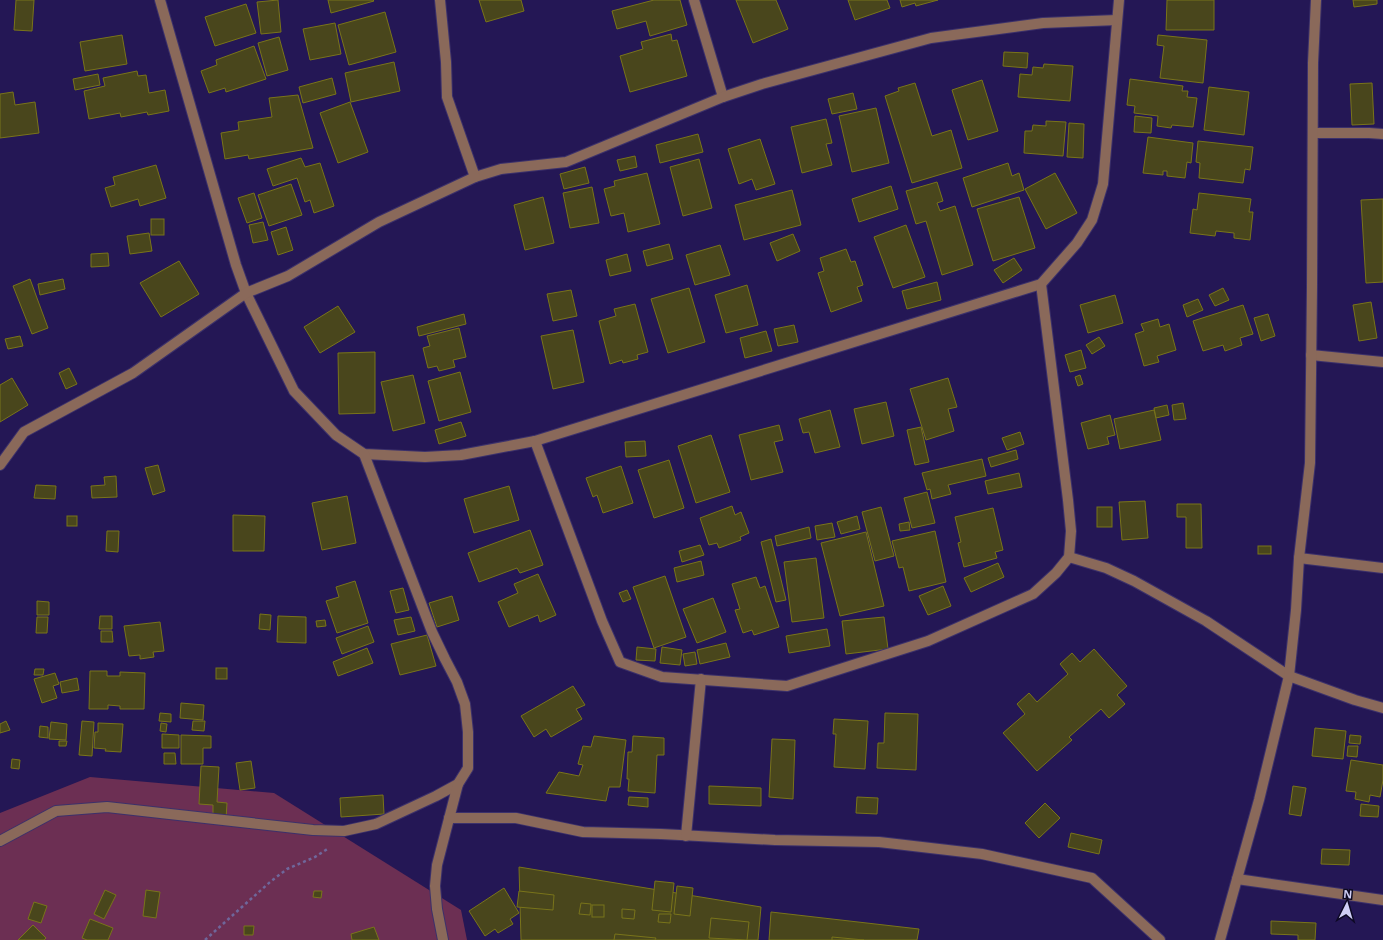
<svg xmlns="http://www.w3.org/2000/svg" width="1383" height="940" font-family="'Open Sans',sans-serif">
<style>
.green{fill:#6c2f53}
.building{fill:#49461c;stroke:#79741a}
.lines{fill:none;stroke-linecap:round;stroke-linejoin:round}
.minor-casing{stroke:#3c316b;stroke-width:12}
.path{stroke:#6f679b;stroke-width:2.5;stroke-dasharray:3 3;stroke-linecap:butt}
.minor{stroke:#8a695a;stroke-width:10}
</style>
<rect width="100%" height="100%" fill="#241755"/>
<polygon class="green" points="90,777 274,793 461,910 467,940 0,940 0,813"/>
<g class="building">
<polygon points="16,0 34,0 32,31 14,30"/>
<polygon points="278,0 281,32 261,34 257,2"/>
<polygon points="328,0 373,0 374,1 331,13"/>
<polygon points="479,0 521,0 524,11 486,22"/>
<polygon points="654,0 680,0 687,25 650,36 646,21 617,29 612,11"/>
<polygon points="736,0 776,0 788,29 753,43"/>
<polygon points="848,0 887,0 890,8 855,20"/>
<polygon points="900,0 938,0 916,6 915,3 902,7"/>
<polygon points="1167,0 1214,0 1214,30 1166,30"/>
<polygon points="1353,0 1377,0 1377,4 1354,7"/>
<polygon points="246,4 256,33 215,46 205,17"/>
<polygon points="385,12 396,52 349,65 338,25"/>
<polygon points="335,23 341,54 310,60 303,29"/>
<polygon points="671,34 672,41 677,40 687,76 630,92 620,56 643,49 641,42"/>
<polygon points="122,35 127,64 85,71 80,42"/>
<polygon points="1158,35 1207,40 1203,83 1160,78 1164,46 1157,45"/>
<polygon points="279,37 288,70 267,76 258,43"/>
<polygon points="254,46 266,79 226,92 225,88 209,93 201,71 217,65 216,60"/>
<polygon points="1004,52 1028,53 1027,68 1003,66"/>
<polygon points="394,62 400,91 351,102 345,73"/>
<polygon points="1044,64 1073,66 1070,101 1018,97 1020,74 1032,75 1033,67 1043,68"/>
<polygon points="137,71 138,76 146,75 149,93 165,90 169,111 148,115 147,112 121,117 120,113 89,119 84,91 105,86 103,78"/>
<polygon points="98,74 100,85 75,90 73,79"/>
<polygon points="332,78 336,94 303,103 299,87"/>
<polygon points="1130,79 1183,86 1182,91 1188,91 1187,97 1197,98 1193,127 1172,125 1171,128 1157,126 1158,116 1134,113 1135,106 1127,105"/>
<polygon points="982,80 998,131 968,140 952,90"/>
<polygon points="915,83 932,136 951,130 962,168 912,183 885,96 899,91 898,88"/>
<polygon points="1372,83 1374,124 1352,125 1350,84"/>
<polygon points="1209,87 1249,92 1244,135 1204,130"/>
<polygon points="13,92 15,105 35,102 39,133 0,138 0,94"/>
<polygon points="853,93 857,109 832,114 828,99"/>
<polygon points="298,95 313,148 249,159 248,155 225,159 221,133 239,130 238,122 272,117 269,98"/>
<polygon points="350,102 368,152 338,163 320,113"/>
<polygon points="876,108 889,163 852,172 839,116"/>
<polygon points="1135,116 1152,118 1151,133 1134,132"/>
<polygon points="826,119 832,143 826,144 832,165 802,173 791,127"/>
<polygon points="1046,121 1066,122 1063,156 1024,153 1025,131 1032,131 1033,125 1046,126"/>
<polygon points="1069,123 1084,124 1083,158 1067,157"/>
<polygon points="698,134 703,152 660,163 656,145"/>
<polygon points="1148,137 1193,143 1191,163 1187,162 1185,178 1167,176 1167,171 1163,171 1163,175 1143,173"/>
<polygon points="760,139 775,184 756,190 752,179 739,184 728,149"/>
<polygon points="1198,141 1253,147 1250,170 1245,169 1243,183 1199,178 1200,163 1196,162"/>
<polygon points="635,156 637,167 620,171 617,160"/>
<polygon points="301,158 305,167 320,163 334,206 314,213 310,200 305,202 297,178 273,186 267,169"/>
<polygon points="699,159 712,208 683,216 670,167"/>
<polygon points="1008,163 1012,176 1019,173 1024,190 972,207 963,178"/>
<polygon points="156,165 166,198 140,206 138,199 111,207 105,188 115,185 113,177"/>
<polygon points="585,167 589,183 564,189 560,174"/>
<polygon points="647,173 660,224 628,232 624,213 611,216 604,189 615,186 614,181"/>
<polygon points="1055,173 1077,213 1046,229 1025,189"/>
<polygon points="937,182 943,201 937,203 940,211 955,206 973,265 942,275 926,221 916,224 906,191"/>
<polygon points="291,184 302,215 269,226 258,195"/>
<polygon points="891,186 898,209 859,222 852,199"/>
<polygon points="592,187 599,223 570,228 563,193"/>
<polygon points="792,190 801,225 744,240 735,205"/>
<polygon points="254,193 262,218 247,223 238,198"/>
<polygon points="1199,193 1251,199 1249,212 1253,212 1250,240 1234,238 1234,233 1216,231 1215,236 1190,233 1193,209 1197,210"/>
<polygon points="543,197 554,243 525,250 514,205"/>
<polygon points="1019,197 1035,248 993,261 977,209"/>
<polygon points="1383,199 1383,282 1366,283 1361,200"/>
<rect x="151" y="219" width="13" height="16"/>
<polygon points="263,222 268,240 253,243 249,225"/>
<polygon points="906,225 925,277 893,288 874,237"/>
<polygon points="286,227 293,250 278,255 271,232"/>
<polygon points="149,233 152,251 130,254 127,236"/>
<polygon points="793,234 800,251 777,261 770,243"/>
<polygon points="669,244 673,259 647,266 643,251"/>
<polygon points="720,245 730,275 695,285 686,255"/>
<polygon points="846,249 851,262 855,261 863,285 857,287 862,301 831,312 818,273 824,271 820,258"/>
<polygon points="108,253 109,266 91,267 91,254"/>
<polygon points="627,254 631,271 610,276 606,260"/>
<polygon points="1014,258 1022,270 1003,283 994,270"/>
<polygon points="179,261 199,294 161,317 140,283"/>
<polygon points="30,279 48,328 32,334 13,286"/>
<polygon points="63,279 65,289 40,295 38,284"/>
<polygon points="937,282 941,300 907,309 902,291"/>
<polygon points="747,285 758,325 726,333 715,295"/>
<polygon points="689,288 705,342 668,353 651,299"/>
<polygon points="1223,288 1229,300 1215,306 1209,295"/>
<polygon points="571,290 577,316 553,321 547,294"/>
<polygon points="1115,295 1123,323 1088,333 1080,305"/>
<polygon points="1198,299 1203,310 1187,317 1183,305"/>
<polygon points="1371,302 1377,338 1359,341 1353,305"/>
<polygon points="635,304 648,352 637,355 638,359 623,363 622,360 610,364 599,321 616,316 614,309"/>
<polygon points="1243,305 1253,334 1240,338 1242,345 1225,351 1223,345 1203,351 1193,321"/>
<polygon points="338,306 355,332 320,353 304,327"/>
<polygon points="464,314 466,324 419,336 417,327"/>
<polygon points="1268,314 1275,336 1261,341 1254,318"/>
<polygon points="1158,319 1160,327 1169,324 1176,350 1157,356 1159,362 1144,366 1135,334 1144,331 1141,324"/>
<polygon points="794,325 798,342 778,346 774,329"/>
<polygon points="459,328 466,357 453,360 455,367 439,371 437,366 428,368 423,348 430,346 427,336"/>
<polygon points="573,330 584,382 553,389 541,336"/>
<polygon points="766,331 772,351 745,358 740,338"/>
<polygon points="20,336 23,346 8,349 5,339"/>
<polygon points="1099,337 1105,346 1092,354 1086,345"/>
<polygon points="1081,350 1086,368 1070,372 1065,355"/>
<polygon points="375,352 375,413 339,414 338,353"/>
<polygon points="69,368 77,384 66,389 59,373"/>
<polygon points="460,372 471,412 439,421 428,381"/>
<polygon points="413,375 425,423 393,431 381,382"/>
<polygon points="1080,375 1083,384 1078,386 1075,377"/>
<polygon points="12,378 28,405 0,422 0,385"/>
<polygon points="948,378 957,407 948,409 954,431 926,440 910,389"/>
<polygon points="886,402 894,436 862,444 854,409"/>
<polygon points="1183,403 1186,419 1174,420 1172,405"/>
<polygon points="1167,405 1169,415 1156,418 1154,408"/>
<polygon points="830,410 840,447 815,453 809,432 803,433 799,419"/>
<polygon points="1154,410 1161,440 1120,449 1114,419"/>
<polygon points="1110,415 1115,435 1107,437 1109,444 1088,449 1081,423"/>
<polygon points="461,422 466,436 439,444 435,430"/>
<polygon points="779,425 783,440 774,442 783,472 751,480 739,435"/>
<polygon points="921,427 929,462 915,465 907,430"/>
<polygon points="1020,432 1024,444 1007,450 1002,438"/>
<polygon points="711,435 730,492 696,503 678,446"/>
<polygon points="645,441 646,456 626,457 625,442"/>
<polygon points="1016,450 1018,459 991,467 988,458"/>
<polygon points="982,459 986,476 948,485 951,494 932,499 930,489 927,490 922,473"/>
<polygon points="669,460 684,508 654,518 638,470"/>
<polygon points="158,465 165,491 153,495 145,468"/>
<polygon points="621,466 633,503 603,513 597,495 593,497 586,478"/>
<polygon points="1019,473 1022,487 988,494 985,481"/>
<polygon points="116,476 117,497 92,498 91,486 105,485 104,477"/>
<polygon points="36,485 56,486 55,499 34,498"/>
<polygon points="509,486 519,520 474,533 464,499"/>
<polygon points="927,492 935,523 912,528 904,498"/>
<polygon points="347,496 356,543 322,550 312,503"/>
<polygon points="1145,501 1148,538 1122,540 1119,502"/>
<polygon points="1177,504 1201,504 1202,548 1186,548 1186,517 1177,517"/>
<polygon points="732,506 735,515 741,512 749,533 740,537 741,540 719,548 717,543 709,545 700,518"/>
<polygon points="881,507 894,556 875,561 862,512"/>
<rect x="1097" y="507" width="15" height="20"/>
<polygon points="993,508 1003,550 995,552 997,558 964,567 958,543 961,542 955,517"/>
<polygon points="233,515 265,516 264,551 233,551"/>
<rect x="67" y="516" width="10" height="10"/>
<polygon points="857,516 860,529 841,534 837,522"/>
<polygon points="909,522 910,530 900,531 899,524"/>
<polygon points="832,523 835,537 817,540 815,526"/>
<polygon points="809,527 811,538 777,546 775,536"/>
<polygon points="530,530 543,565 520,573 517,568 479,582 468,553"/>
<polygon points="107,531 119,531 118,552 106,551"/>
<polygon points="935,531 946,582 909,591 903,567 899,568 892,541"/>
<polygon points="866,532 884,606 840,616 821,543"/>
<polygon points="771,539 786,600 776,602 761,542"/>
<polygon points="700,545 704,555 682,562 679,551"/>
<rect x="1258" y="546" width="13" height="8"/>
<polygon points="816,558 824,618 792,622 784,562"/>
<polygon points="701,561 704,575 677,582 674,568"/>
<polygon points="998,563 1004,577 971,592 964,578"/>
<polygon points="538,574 556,615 540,622 538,615 509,627 498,602 518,593 514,584"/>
<polygon points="665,576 686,637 654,648 633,587"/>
<polygon points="756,577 760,588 765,586 779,627 754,635 752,630 743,633 735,610 740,609 732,584"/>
<polygon points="355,581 368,623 337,633 326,601 339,597 336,587"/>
<polygon points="943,586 951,606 928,615 919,596"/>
<polygon points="403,588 409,610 396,613 390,591"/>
<polygon points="627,590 631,599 623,602 619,593"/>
<polygon points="452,596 459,620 437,627 429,603"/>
<polygon points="713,598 726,632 697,643 683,609"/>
<polygon points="37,601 49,602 49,615 37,615"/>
<polygon points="260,614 271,615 270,630 259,629"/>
<polygon points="100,616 112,616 112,629 99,629"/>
<polygon points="278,616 306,617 306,643 277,642"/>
<polygon points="37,617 48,617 47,633 36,633"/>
<polygon points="411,617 415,631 398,635 394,620"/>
<polygon points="884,617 888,649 846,654 842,621"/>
<polygon points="325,620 326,626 317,627 316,621"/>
<polygon points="160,622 164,651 153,652 154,657 140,659 140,655 129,656 124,626"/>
<polygon points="368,626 374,642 342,654 336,638"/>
<polygon points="827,629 830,646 789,653 786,636"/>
<polygon points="101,631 112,631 113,642 101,642"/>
<polygon points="427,635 436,666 400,675 391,644"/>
<polygon points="726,643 730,657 700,664 697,650"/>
<polygon points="637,647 656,649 655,661 636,660"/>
<polygon points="662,647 682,650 680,665 660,663"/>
<polygon points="367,648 373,663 338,676 333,662"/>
<polygon points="1094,649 1127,686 1117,695 1125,704 1109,718 1101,709 1069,737 1072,740 1037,771 1003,733 1025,714 1017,704 1029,693 1037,702 1068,674 1060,664 1072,653 1080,662"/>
<polygon points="695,652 697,664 685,666 683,654"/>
<rect x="216" y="668" width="11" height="11"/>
<polygon points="35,669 44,669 43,675 34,675"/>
<polygon points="90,671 107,671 107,676 120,676 120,672 145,673 144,709 120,709 120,706 108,705 108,709 89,709"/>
<polygon points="55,673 59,684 53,686 57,698 42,703 34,679"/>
<polygon points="77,678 79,690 62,693 60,682"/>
<polygon points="573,686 585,705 576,709 582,719 551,737 546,729 534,737 521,716"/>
<polygon points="181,703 204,705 203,720 180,718"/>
<polygon points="160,713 171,714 171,722 159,721"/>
<polygon points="885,713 918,714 916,770 877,768 878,743 884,743"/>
<polygon points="834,719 868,721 865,769 834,767 836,734 833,734"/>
<polygon points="6,721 10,730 0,733 0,724"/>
<polygon points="82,721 94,722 92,756 79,755"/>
<polygon points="193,721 205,721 204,731 192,730"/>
<polygon points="51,722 67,724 66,740 49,739"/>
<polygon points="98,723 123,724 121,752 105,751 106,749 94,748 95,732 98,732"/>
<polygon points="161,723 167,724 166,732 160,731"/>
<polygon points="40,726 48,727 48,738 39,737"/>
<polygon points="1315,728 1346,731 1343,759 1312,756"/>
<polygon points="162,734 179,735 179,748 162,748"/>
<polygon points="181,735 211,736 211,748 203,748 203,764 181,764"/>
<polygon points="1350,735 1361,736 1360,744 1349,743"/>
<polygon points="594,736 626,740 620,787 609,787 606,801 546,793 559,772 579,776 583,765 578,764 583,746 591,747"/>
<polygon points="633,736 664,738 664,755 657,755 655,793 628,791 629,779 627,779 628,752 632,752"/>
<polygon points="772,739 795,740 793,799 769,797"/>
<polygon points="59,741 67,741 66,746 59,746"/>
<polygon points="1348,746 1358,746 1357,757 1347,756"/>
<polygon points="164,753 175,753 176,764 164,764"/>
<polygon points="12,759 20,760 19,769 11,768"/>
<polygon points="1351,760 1383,765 1383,780 1380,797 1370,795 1369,802 1355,799 1356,792 1346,791"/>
<polygon points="251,761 255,788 240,790 236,763"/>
<polygon points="201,766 219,767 217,802 227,803 226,819 213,818 213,805 199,804"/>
<polygon points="709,786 761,788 761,806 709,804"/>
<polygon points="1293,786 1306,788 1301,816 1289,814"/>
<polygon points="383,795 384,814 341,817 340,798"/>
<polygon points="629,797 648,798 648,807 628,805"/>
<polygon points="857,797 878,798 877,814 856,813"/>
<polygon points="1045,803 1060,818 1039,838 1025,823"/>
<polygon points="1361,804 1379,806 1378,817 1360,816"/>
<polygon points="1071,833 1102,840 1099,854 1068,847"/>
<polygon points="1322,849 1350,850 1349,865 1321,864"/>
<polygon points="519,867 761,907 758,940 521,940"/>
<polygon points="655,881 674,883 671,912 652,910"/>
<polygon points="677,886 693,888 690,916 674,914"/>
<polygon points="504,888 519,913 510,919 513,924 498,933 495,929 485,936 469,911"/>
<polygon points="105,890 116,895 104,919 94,914"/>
<polygon points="146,890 160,892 156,918 143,916"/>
<polygon points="314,891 322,891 321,898 313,897"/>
<polygon points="519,891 554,895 553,910 517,907"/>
<polygon points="34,902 47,906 41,923 28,919"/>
<polygon points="581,903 591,904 590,915 579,914"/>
<rect x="592" y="905" width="12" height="12"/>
<polygon points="622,909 635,910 634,919 622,918"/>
<polygon points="771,912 919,929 917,940 769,940"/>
<polygon points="659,914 671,914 670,923 658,922"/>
<polygon points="711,918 749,922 747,940 709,938"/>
<polygon points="90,919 113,928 108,940 87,940 82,938"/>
<polygon points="1271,921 1316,923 1315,940 1298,940 1298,935 1271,934"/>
<polygon points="33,925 46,938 44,940 18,940"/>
<polygon points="244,926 254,926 253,935 244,935"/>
<polygon points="374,927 379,940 352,940 351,934"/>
<polygon points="615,934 656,938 655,940 614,940"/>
<polygon points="832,937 864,940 832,940"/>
</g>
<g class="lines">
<defs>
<g id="minor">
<polyline points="160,0 236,265 246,293 294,391 336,435 364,454 425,457 461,455 535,441 1041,284 1077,243 1092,220 1103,184 1119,0"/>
<polyline points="694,0 723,97"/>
<polyline points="1313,133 1369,133 1383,134"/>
<polyline points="475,177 501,169 566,162 723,97 762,84 931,38 1043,23 1117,20"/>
<polyline points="1311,355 1383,362"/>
<polyline points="535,441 602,621 620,662 662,677 787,686 928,641 1033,594 1056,573 1069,557 1071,531 1068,500 1041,284"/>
<polyline points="0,465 24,432 133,373 246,293 288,276 379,222 475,177 447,97 446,62 440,0"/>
<polyline points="1069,557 1106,568 1134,581 1206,621 1289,676 1355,700 1383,708"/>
<polyline points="1299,558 1383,568"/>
<polyline points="449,818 516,818 583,832 661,834 775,840 879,842 982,854 1092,878 1160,940"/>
<polyline points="686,836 701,679"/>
<polyline points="0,841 56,811 107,807 313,830 344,831 376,824 436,796 458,784 468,768 468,732 465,704 457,682 445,659 432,632 364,454"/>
<polyline points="1237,879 1383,900"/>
<polyline points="443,940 437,909 435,886 437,865 458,784"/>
<polyline points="1220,940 1259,800 1289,676 1296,610 1299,558 1310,463 1312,287 1313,63 1316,0"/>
</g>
</defs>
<use href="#minor" class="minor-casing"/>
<polyline class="path" points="205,940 270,882 287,869 315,857 329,848"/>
<use href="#minor" class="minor"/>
</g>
<g transform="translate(1347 904) rotate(5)" stroke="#0d0924" stroke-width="3" paint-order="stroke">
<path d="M0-3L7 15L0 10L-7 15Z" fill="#cfcef5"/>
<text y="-6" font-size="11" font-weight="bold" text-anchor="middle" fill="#cfcef5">N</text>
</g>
</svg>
